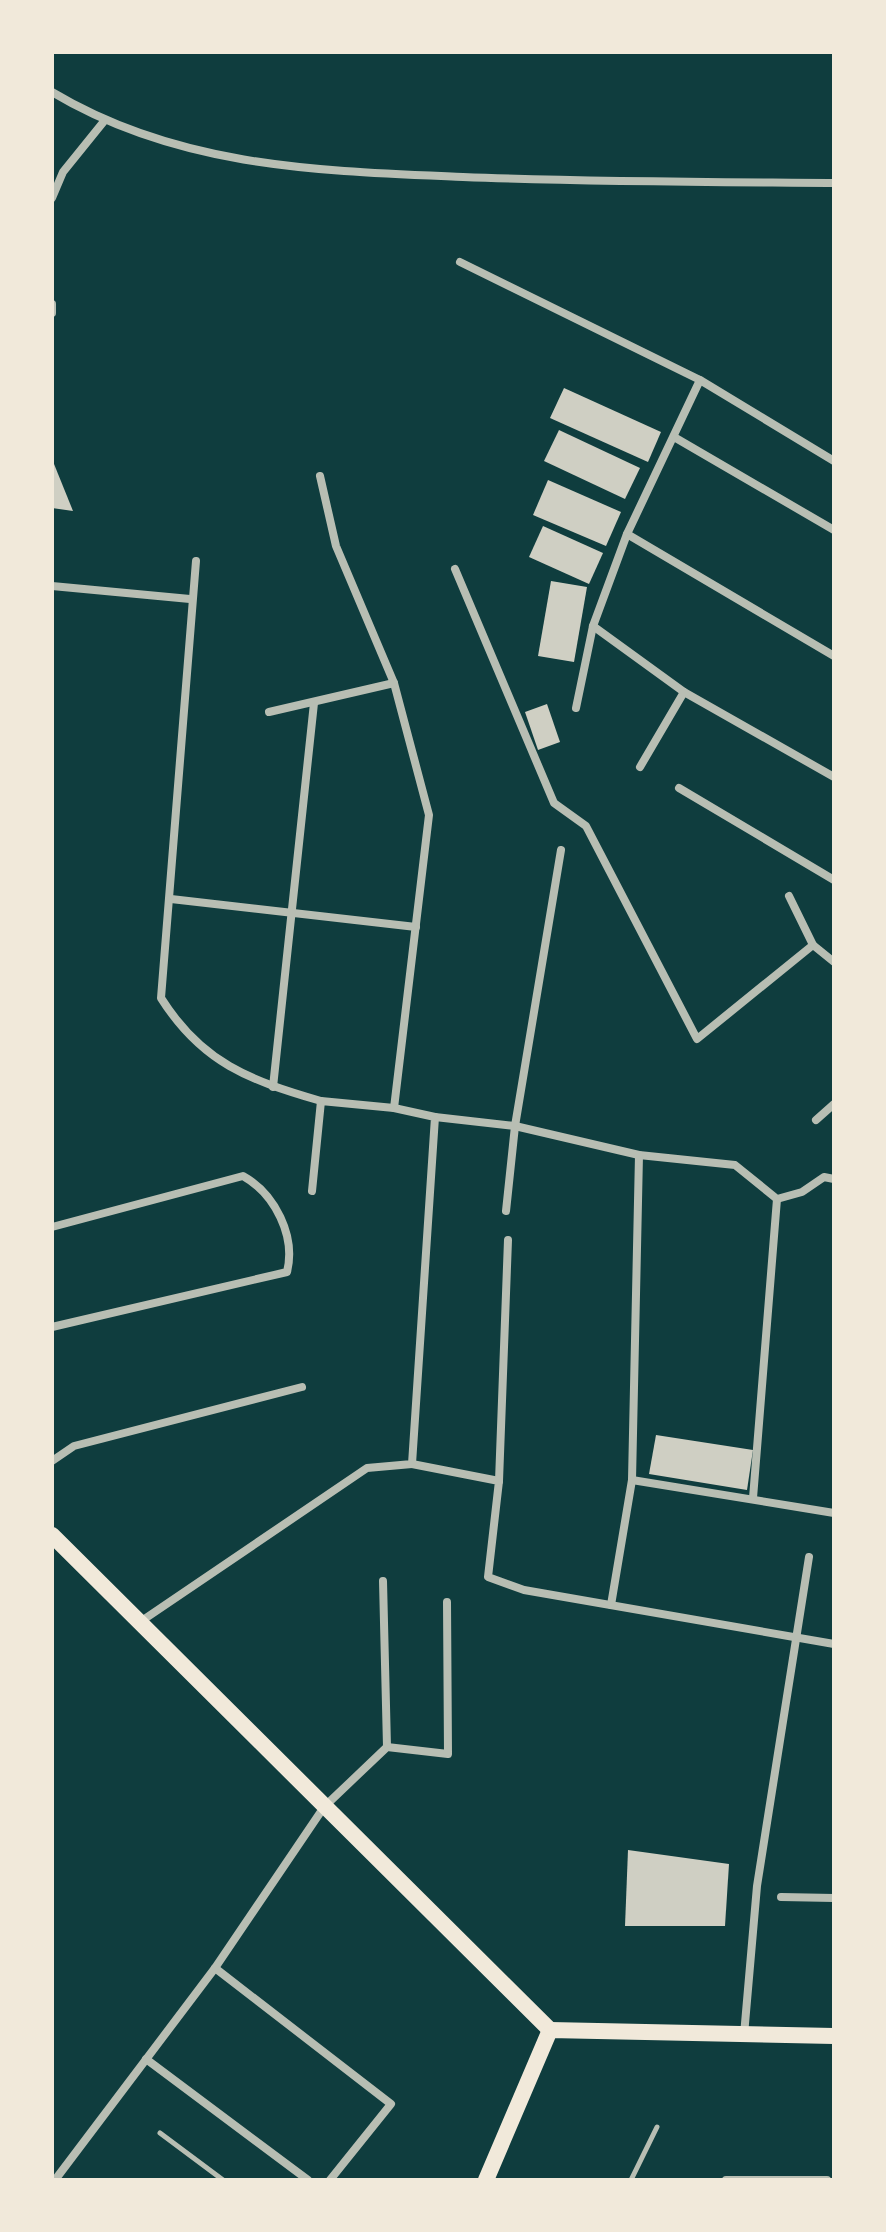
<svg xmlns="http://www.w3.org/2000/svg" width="886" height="2232" font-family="'Source Sans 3',sans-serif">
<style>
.building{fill:#cfcfc3}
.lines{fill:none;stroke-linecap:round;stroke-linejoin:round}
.service{stroke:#b8beb3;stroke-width:5}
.minor{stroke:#b8beb3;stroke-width:8}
.secondary{stroke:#f1e9da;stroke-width:16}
.primary{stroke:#f1e9da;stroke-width:16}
</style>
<rect width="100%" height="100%" fill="#0f3d3e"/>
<g class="building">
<polygon points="564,388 661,432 648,462 550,418"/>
<polygon points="559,430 640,468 625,499 544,461"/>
<polygon points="52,459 73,511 52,508"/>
<polygon points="548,480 621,512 606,546 533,515"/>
<polygon points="543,526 603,553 589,584 529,557"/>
<polygon points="551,581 587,587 574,662 538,656"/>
<polygon points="547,704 560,742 538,750 525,712"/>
<polygon points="656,1435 753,1450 747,1490 649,1474"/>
<polygon points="628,1850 729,1864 725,1926 625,1926"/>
</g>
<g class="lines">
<g class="service">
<polyline points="160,2133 223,2180"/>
<polyline points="631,2180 657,2127"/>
</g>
<g class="minor">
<path d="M52,92C179,168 320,171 463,177C587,182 710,182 834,183"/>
<polyline points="52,198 63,172 105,120"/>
<polyline points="460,262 700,380 834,461"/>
<polyline points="52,304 52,313"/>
<polyline points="674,437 834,530"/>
<polyline points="320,476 336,546 394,683 429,815 394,1108"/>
<polyline points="627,534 834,656"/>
<path d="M196,561L161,998C202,1063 249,1080 321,1101"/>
<polyline points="455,569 554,803 586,826 697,1039 813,945"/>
<polyline points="52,586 190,599"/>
<polyline points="593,626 684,692 834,777"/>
<polyline points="576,708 593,626 627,534 700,380"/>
<polyline points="269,712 394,683"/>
<polyline points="640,767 684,692"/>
<polyline points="679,788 834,880"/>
<polyline points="789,896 813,945 834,962"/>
<polyline points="171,899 416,927"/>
<polyline points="273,1087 314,703"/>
<polyline points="435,1117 515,1126 639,1155 735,1165 777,1199 802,1192 824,1177 834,1179"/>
<polyline points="816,1120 834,1104"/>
<polyline points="506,1211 515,1126 561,850"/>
<path d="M52,1227L243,1176C275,1194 296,1236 287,1272L52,1327"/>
<polyline points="52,1461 74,1446 302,1387"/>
<polyline points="412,1464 499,1481 488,1577 524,1590 834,1644"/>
<polyline points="632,1480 834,1513"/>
<polyline points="499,1481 508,1240"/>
<polyline points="753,1498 777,1199"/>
<polyline points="383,1581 387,1747"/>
<polyline points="611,1605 632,1480 639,1155"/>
<polyline points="140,1622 367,1468 412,1464 435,1117 394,1108 321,1101 312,1191"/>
<polyline points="781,1897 834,1898"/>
<polyline points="215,1968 391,2104 330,2180"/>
<polyline points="744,2035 757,1886 809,1557"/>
<polyline points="146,2059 308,2180"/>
<polyline points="55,2180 215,1968 324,1807 387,1747 448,1754 447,1602"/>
<polyline points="726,2180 827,2180"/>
</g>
<polyline class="secondary" points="52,1535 550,2030"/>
<polyline class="primary" points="486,2180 550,2030 834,2036"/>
</g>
<rect width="886" height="2232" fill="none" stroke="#f1e9da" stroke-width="108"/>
</svg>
